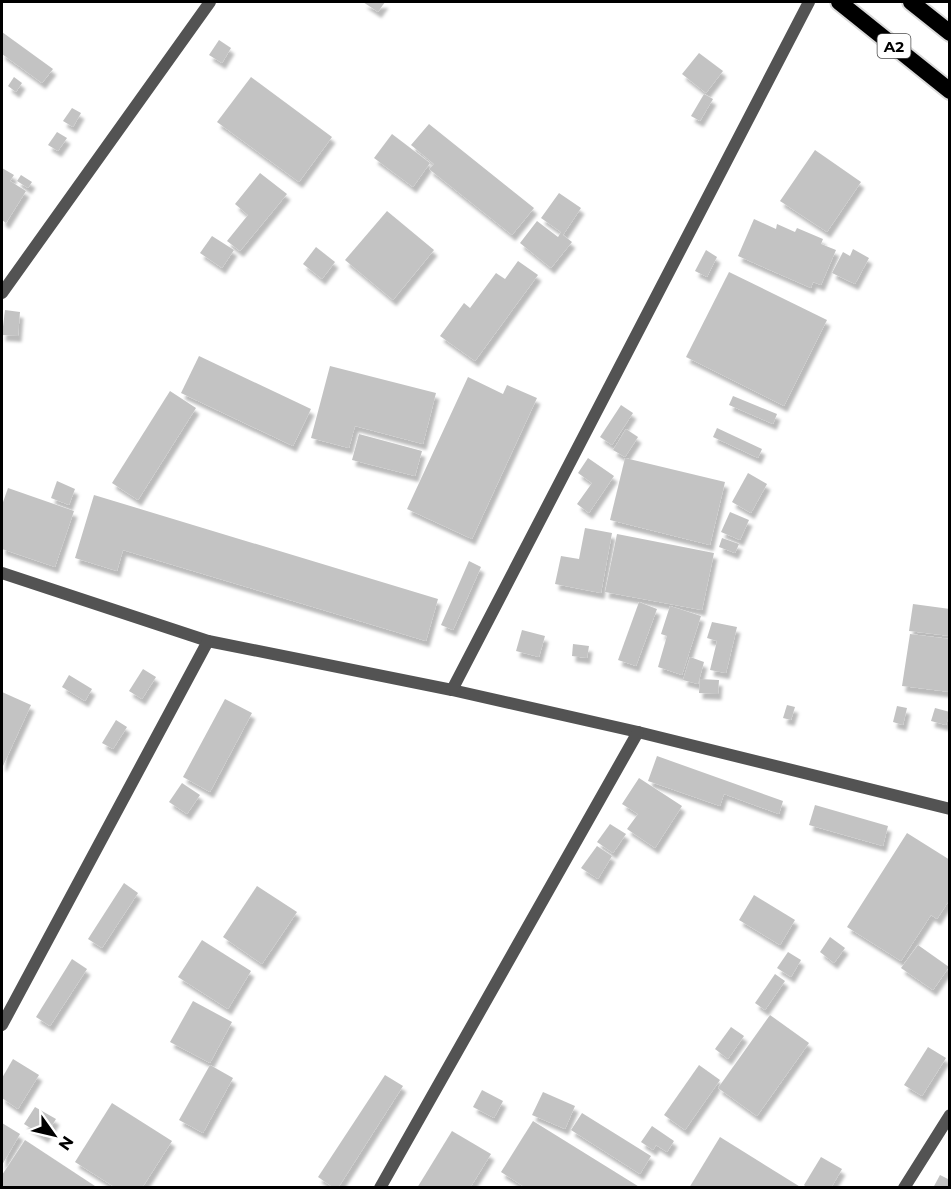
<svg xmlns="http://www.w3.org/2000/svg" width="951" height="1189" font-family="Montserrat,sans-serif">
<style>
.building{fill:#c3c3c3;filter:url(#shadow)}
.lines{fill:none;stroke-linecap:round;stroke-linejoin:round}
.trunk-casing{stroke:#dbdbdb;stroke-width:20}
.minor{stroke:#535353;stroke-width:12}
.trunk{stroke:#000;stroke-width:16}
.labels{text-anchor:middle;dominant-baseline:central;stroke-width:5;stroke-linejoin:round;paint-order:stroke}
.shield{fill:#fff;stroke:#4c4c4c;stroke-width:1.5}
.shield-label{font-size:15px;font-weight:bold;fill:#000}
</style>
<defs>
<filter id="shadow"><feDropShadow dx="3.5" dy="6" stdDeviation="1.5" flood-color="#0004"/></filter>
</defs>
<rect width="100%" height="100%" fill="#fff"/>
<g class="building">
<polygon points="363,2 385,2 378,12"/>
<polygon points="2,32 53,69 42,83 2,54"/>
<polygon points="219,40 231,48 222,63 209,55"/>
<polygon points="699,53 723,71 706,93 682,74"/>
<polygon points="14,77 22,83 16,92 8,86"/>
<polygon points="251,77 332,137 299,182 217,122"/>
<polygon points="704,94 713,99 700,121 691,116"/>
<polygon points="72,108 81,113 73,127 63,121"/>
<polygon points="429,124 534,208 512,235 429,169 434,164 411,145"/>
<polygon points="57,132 67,138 58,151 48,145"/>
<polygon points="392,134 430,163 413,187 374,158"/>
<polygon points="815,150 861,182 827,232 780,201"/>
<polygon points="2,168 14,175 10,181 26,191 6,223 2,220"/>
<polygon points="260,173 287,194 240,251 227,241 248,215 235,204"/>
<polygon points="21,175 32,182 28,188 17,181"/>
<polygon points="559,193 581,208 563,235 572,242 551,268 520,243 537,221 558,237 561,232 541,218"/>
<polygon points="387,211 434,250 393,300 345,260"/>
<polygon points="754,219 776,229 777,224 795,232 797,228 823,239 821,244 836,250 821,285 813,282 811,288 738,256"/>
<polygon points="212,236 234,250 222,268 200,253"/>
<polygon points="316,247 335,262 322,279 303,264"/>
<polygon points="853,249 869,258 855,284 832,273 843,252 850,256"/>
<polygon points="706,250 717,257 707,277 695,271"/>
<polygon points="518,261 538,275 475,361 440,336 464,303 470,308 496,273 505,279"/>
<polygon points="729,272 827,320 784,406 686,357"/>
<polygon points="5,310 20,312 18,336 2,335"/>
<polygon points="199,356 311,409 293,446 181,393"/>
<polygon points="330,366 436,393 423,444 355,426 349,448 311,438"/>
<polygon points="468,377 503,394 507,385 537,398 472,539 407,509"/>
<polygon points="170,391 196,408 138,500 112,483"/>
<polygon points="733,396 777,414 773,424 729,405"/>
<polygon points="621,405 633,413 612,445 600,437"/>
<polygon points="717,428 762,449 758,458 713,437"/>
<polygon points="626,429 638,437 625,457 613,450"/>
<polygon points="359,434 422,451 415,476 352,460"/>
<polygon points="588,458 614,476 589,513 577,504 592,483 578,473"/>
<polygon points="625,458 725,482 710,545 610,520"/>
<polygon points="748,473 767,484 751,513 732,502"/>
<polygon points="57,481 75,489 69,505 51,498"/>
<polygon points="8,488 74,511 55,567 2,549 2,505"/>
<polygon points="94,495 438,599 426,641 123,550 117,571 75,558"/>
<polygon points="730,512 749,520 740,540 721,532"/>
<polygon points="585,528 612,533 601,593 555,584 561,556 579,559"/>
<polygon points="617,534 714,553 702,610 605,592"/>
<polygon points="722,538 739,544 735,553 719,547"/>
<polygon points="469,561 481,567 453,630 441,625"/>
<polygon points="639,602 657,609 636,666 618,660"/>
<polygon points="913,604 950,609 950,636 909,631"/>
<polygon points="670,606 701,616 682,675 658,667 667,636 661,634"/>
<polygon points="712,622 737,627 726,673 710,670 717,641 707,638"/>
<polygon points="522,630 545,636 539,657 516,651"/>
<polygon points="910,634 950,639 950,692 902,686"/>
<polygon points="573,644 589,646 587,658 572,656"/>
<polygon points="690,657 704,662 698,684 683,680"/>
<polygon points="143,669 156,677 142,699 129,691"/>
<polygon points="69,675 92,689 85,701 62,687"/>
<polygon points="700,679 719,680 718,694 699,693"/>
<polygon points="2,692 31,705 3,766 2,765"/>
<polygon points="225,699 252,713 210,792 183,777"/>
<polygon points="787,705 795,707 791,720 783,718"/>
<polygon points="897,706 907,708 903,725 893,722"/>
<polygon points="935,708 950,712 946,725 931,721"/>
<polygon points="116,720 127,727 113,749 102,743"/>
<polygon points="657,756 783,801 779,814 724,794 720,806 648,781"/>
<polygon points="639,778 682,806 655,848 627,829 638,814 622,804"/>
<polygon points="182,783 200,795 187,814 169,802"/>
<polygon points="815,805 888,826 883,846 809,825"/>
<polygon points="610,824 626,834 613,853 597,842"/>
<polygon points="907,833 950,860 950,899 937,919 931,915 901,961 847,927"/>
<polygon points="597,846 612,856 598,879 581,868"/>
<polygon points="124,883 138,893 102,948 88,939"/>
<polygon points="257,886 297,912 262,964 223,937"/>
<polygon points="754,895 795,920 780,945 739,920"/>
<polygon points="830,937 845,948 834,963 820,952"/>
<polygon points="202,940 251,971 228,1009 178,977"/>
<polygon points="918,945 949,967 933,990 901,968"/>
<polygon points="788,952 801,960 791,977 777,968"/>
<polygon points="72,959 87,969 50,1026 36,1017"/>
<polygon points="775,974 785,981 765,1010 755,1003"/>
<polygon points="193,1001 232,1022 210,1063 170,1042"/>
<polygon points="770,1015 809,1043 757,1116 718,1088"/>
<polygon points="731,1027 744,1036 728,1059 715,1049"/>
<polygon points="928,1047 946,1058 922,1096 904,1085"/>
<polygon points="13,1059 39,1075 18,1109 2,1098 2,1078"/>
<polygon points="210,1065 233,1078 203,1133 179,1120"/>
<polygon points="699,1065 720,1080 685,1130 664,1115"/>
<polygon points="385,1075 403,1086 338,1188 334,1188 318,1177"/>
<polygon points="482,1090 503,1101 494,1118 473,1107"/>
<polygon points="543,1092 575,1106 565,1129 532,1115"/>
<polygon points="112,1103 172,1141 142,1188 116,1188 75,1162"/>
<polygon points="35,1107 56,1119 45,1137 24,1124"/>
<polygon points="582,1113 651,1156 640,1174 571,1130"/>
<polygon points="533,1121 641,1188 526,1188 501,1172"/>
<polygon points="2,1123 20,1134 2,1165"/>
<polygon points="652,1126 674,1141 667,1152 656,1145 653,1150 641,1142"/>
<polygon points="452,1131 491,1154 470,1188 417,1188"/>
<polygon points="720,1137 802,1188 689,1188"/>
<polygon points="25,1140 98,1188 2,1187 2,1175"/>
<polygon points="821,1157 842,1169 831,1188 807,1188 804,1185"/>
<polygon points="940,1175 950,1180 950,1188 933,1188"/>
</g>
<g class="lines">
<g class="trunk-casing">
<g id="trunk">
<polyline points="839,2 950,91"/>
<polyline points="911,2 950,33"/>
</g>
</g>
<g class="minor">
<polyline points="2,293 210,2"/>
<polyline points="2,573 208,641 452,690 638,732 950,809"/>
<polyline points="452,690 809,2"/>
<polyline points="2,1025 208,641"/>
<polyline points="380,1188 638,732"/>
<polyline points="904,1188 950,1115"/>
</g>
<use href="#trunk" class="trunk"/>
</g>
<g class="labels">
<rect class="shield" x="877.5" y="34" width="33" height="24" rx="4.5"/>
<g class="shield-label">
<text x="894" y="46">A2</text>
</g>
</g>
<rect width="951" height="1189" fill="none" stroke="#000000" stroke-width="6"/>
<g transform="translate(54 1135) rotate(124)" stroke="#ffffff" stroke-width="4.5" paint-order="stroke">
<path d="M0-4.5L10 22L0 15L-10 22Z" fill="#000000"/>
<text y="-9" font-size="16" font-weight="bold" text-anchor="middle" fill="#000000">N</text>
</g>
</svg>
